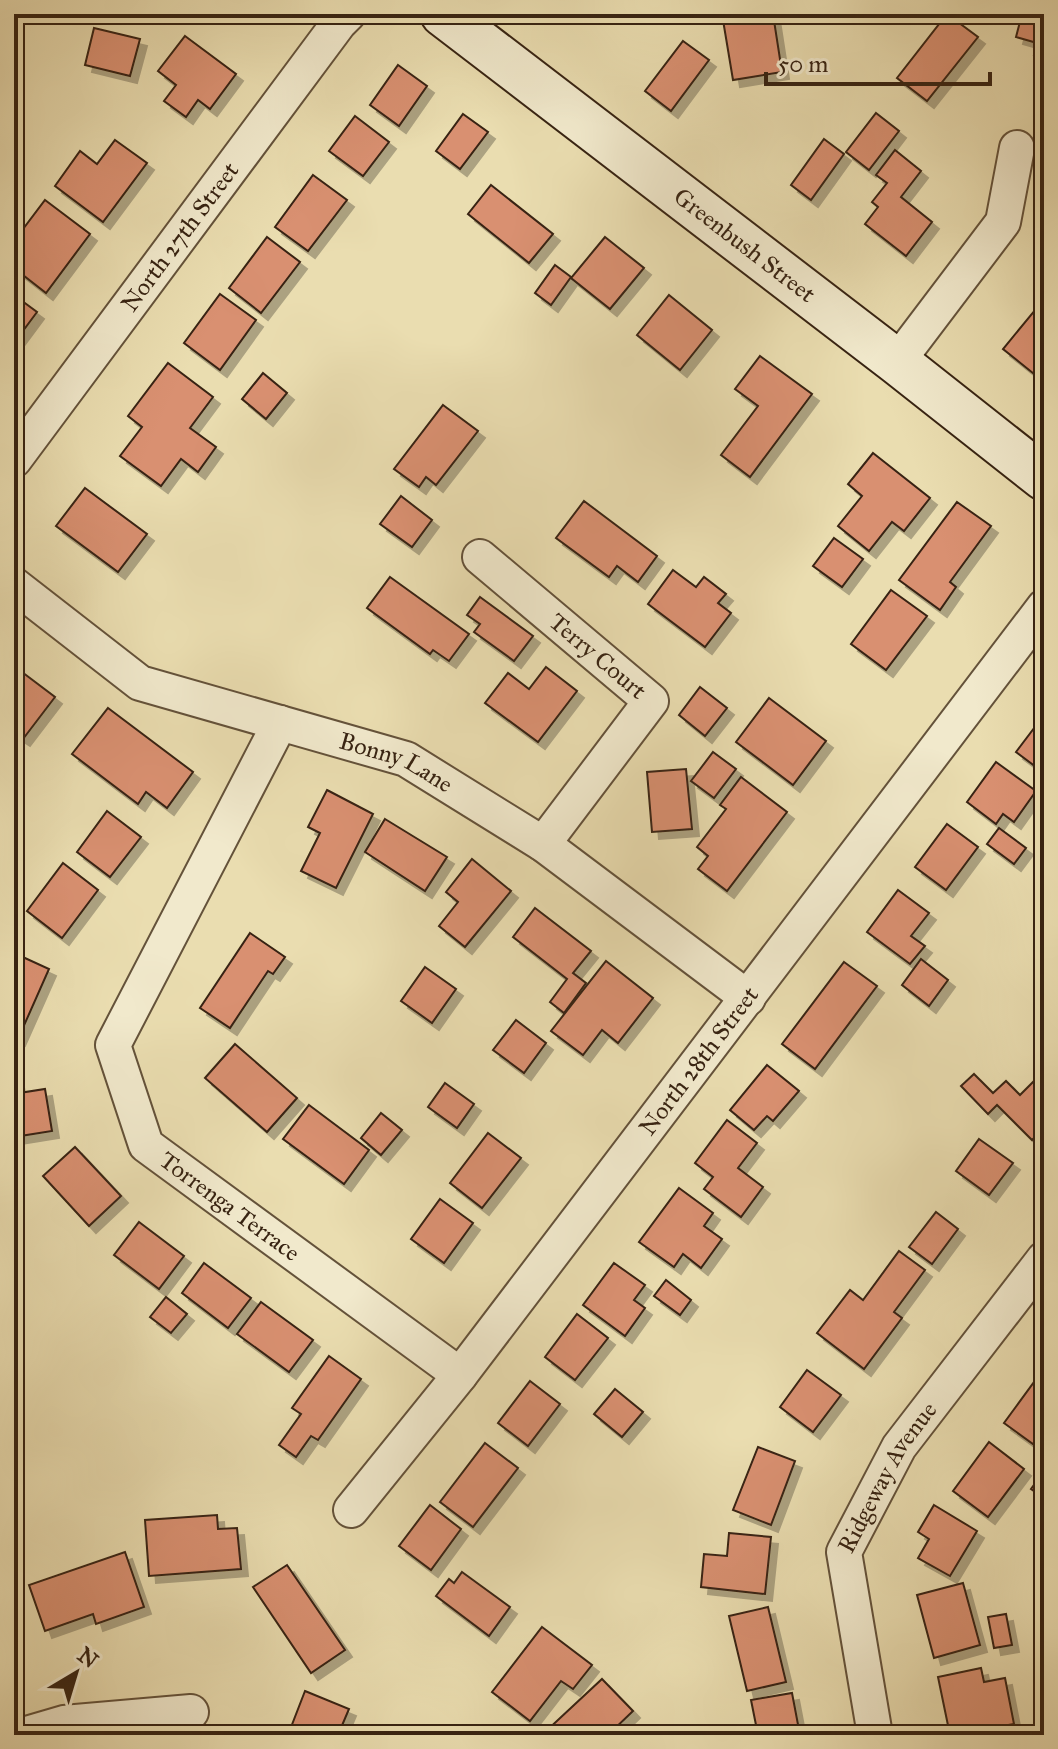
<svg xmlns="http://www.w3.org/2000/svg" width="1058" height="1749" font-family="'IM FELL Great Primer',serif">
<style>
.building{fill:#d99071;stroke:#372312;stroke-width:2;filter:url(#shadow)}
.lines{fill:none;stroke-linecap:round;stroke-linejoin:round}
.street-casing{stroke:#64523a;stroke-width:38}
.secondary-casing{stroke:#372312;stroke-width:48}
.street{stroke:#f1e9cc;stroke-width:34}
.secondary{stroke:#f1e9cc;stroke-width:44}
.labels{text-anchor:middle;dominant-baseline:central;stroke-width:8;stroke-linejoin:round;paint-order:stroke}
.street-label{font-size:24px;fill:#372312;stroke:#f1e9cc}
</style>
<defs>
<filter id="shadow"><feDropShadow dx="7" dy="7" stdDeviation="0" flood-color="#0004"/></filter>
</defs>
<rect width="100%" height="100%" fill="#eaddb0"/>
<filter id="stains"><feTurbulence type="fractalNoise" baseFrequency=".0025" numOctaves="4"/><feColorMatrix values="0 0 0 0 .2 0 0 0 0 .09 0 0 0 0 .02 0 0 0 .5 -.17"/></filter>
<radialGradient id="worn" r=".72"><stop offset=".6" stop-color="#630" stop-opacity="0"/><stop offset="1" stop-color="#630" stop-opacity=".3"/></radialGradient>
<g class="building">
<polygon points="722,14 773,14 782,72 733,80"/>
<polygon points="947,14 978,37 927,101 897,78"/>
<polygon points="1022,14 1044,14 1044,58 1034,55 1037,43 1016,37"/>
<polygon points="94,28 140,39 130,76 85,65"/>
<polygon points="185,36 236,74 210,109 198,100 186,117 164,101 176,85 158,71"/>
<polygon points="683,41 709,60 671,111 645,91"/>
<polygon points="398,65 427,86 399,126 370,105"/>
<polygon points="876,113 899,131 869,170 846,152"/>
<polygon points="463,114 488,132 460,169 436,151"/>
<polygon points="355,116 389,142 363,176 329,151"/>
<polygon points="824,139 844,154 811,200 791,185"/>
<polygon points="115,140 147,163 103,222 55,186 80,151 97,164"/>
<polygon points="895,150 921,171 901,197 932,222 906,256 865,224 878,207 872,202 887,183 876,175"/>
<polygon points="313,175 347,200 308,251 275,227"/>
<polygon points="491,185 553,234 529,263 468,214"/>
<polygon points="45,200 90,234 46,293 14,268 14,241"/>
<polygon points="267,237 300,262 261,313 229,288"/>
<polygon points="605,237 644,268 610,309 571,278"/>
<polygon points="555,265 571,277 551,305 535,293"/>
<polygon points="220,294 256,320 220,370 184,343"/>
<polygon points="14,295 37,312 14,343"/>
<polygon points="669,295 712,330 680,370 637,335"/>
<polygon points="1040,304 1044,307 1044,382 1003,349"/>
<polygon points="760,356 812,394 750,477 721,455 758,406 735,389"/>
<polygon points="168,363 213,397 190,428 216,447 198,472 181,459 161,486 120,456 142,427 128,416"/>
<polygon points="263,373 287,393 266,419 242,399"/>
<polygon points="443,405 478,431 436,485 426,477 419,487 394,469"/>
<polygon points="873,453 930,498 904,531 892,522 869,551 838,526 862,496 848,484"/>
<polygon points="85,488 147,534 118,572 56,526"/>
<polygon points="401,496 432,520 412,547 380,524"/>
<polygon points="584,501 657,556 638,582 617,566 609,577 556,538"/>
<polygon points="957,502 991,526 950,582 956,587 940,610 899,580"/>
<polygon points="834,538 863,559 842,587 813,566"/>
<polygon points="673,570 696,587 704,577 726,594 718,603 731,613 705,647 648,604"/>
<polygon points="390,577 469,634 449,661 433,650 430,654 367,608"/>
<polygon points="891,590 927,616 886,670 851,644"/>
<polygon points="480,597 533,636 514,661 474,632 480,624 467,615"/>
<polygon points="14,666 55,697 23,739 14,733"/>
<polygon points="546,667 577,691 538,742 485,703 508,673 529,689"/>
<polygon points="700,687 727,708 705,736 679,715"/>
<polygon points="769,698 826,741 793,785 736,742"/>
<polygon points="108,708 193,772 167,808 146,792 138,804 72,754"/>
<polygon points="1044,715 1044,773 1016,752"/>
<polygon points="713,752 736,769 714,798 691,781"/>
<polygon points="996,762 1036,791 1014,822 1003,814 996,824 967,802"/>
<polygon points="686,769 692,829 652,832 647,772"/>
<polygon points="741,777 787,812 727,891 698,869 708,856 697,847 726,809 720,805"/>
<polygon points="327,790 373,814 336,888 301,871 320,833 308,827"/>
<polygon points="107,811 141,837 110,877 77,852"/>
<polygon points="385,819 447,857 425,891 365,852"/>
<polygon points="947,824 978,847 946,890 915,867"/>
<polygon points="999,828 1026,848 1014,864 987,844"/>
<polygon points="472,859 511,891 465,947 439,926 458,902 446,892"/>
<polygon points="63,863 98,890 62,938 27,911"/>
<polygon points="898,890 929,913 911,936 925,946 910,964 867,932"/>
<polygon points="535,908 591,951 573,973 586,983 564,1013 550,1002 567,979 513,937"/>
<polygon points="250,933 285,957 273,974 268,971 230,1028 200,1008"/>
<polygon points="14,953 49,969 18,1039 14,1037"/>
<polygon points="921,959 948,980 929,1006 902,985"/>
<polygon points="606,961 653,998 618,1043 602,1030 583,1055 551,1031"/>
<polygon points="844,962 877,986 815,1069 782,1044"/>
<polygon points="425,967 456,989 432,1023 401,1001"/>
<polygon points="516,1020 546,1043 524,1073 493,1050"/>
<polygon points="235,1044 297,1098 267,1132 205,1078"/>
<polygon points="14,1062 19,1093 45,1089 52,1131 14,1137"/>
<polygon points="767,1065 799,1091 773,1121 767,1116 754,1130 730,1110"/>
<polygon points="974,1074 993,1093 1006,1081 1020,1095 1041,1074 1044,1077 1044,1128 1032,1140 997,1105 988,1114 961,1086"/>
<polygon points="445,1083 474,1104 457,1128 428,1107"/>
<polygon points="309,1105 369,1150 344,1184 283,1139"/>
<polygon points="381,1113 402,1130 381,1155 361,1138"/>
<polygon points="727,1120 757,1143 738,1168 763,1187 741,1217 704,1189 713,1177 695,1163"/>
<polygon points="488,1133 521,1158 482,1208 450,1183"/>
<polygon points="979,1139 1013,1163 989,1195 956,1171"/>
<polygon points="75,1147 121,1196 89,1226 43,1176"/>
<polygon points="679,1188 713,1213 704,1226 722,1239 701,1268 683,1254 674,1267 639,1242"/>
<polygon points="440,1199 473,1223 444,1263 411,1239"/>
<polygon points="936,1212 958,1229 932,1264 909,1247"/>
<polygon points="139,1222 184,1256 159,1289 114,1255"/>
<polygon points="899,1251 925,1270 894,1312 902,1318 864,1369 817,1333 850,1290 863,1300"/>
<polygon points="204,1263 251,1298 228,1328 182,1293"/>
<polygon points="614,1263 645,1285 634,1300 645,1308 625,1336 583,1305"/>
<polygon points="666,1280 691,1300 680,1315 654,1296"/>
<polygon points="166,1297 187,1314 171,1333 150,1317"/>
<polygon points="261,1302 313,1340 289,1372 237,1334"/>
<polygon points="577,1314 608,1338 575,1380 545,1357"/>
<polygon points="329,1356 361,1379 318,1440 311,1436 296,1457 279,1445 301,1414 292,1408"/>
<polygon points="807,1370 841,1395 813,1432 780,1407"/>
<polygon points="1037,1378 1044,1383 1044,1437 1040,1434 1033,1444 1004,1423"/>
<polygon points="530,1381 560,1404 528,1446 498,1423"/>
<polygon points="615,1389 643,1412 622,1437 594,1414"/>
<polygon points="989,1442 1024,1469 988,1517 953,1491"/>
<polygon points="485,1443 518,1468 473,1527 440,1502"/>
<polygon points="758,1447 795,1461 771,1525 733,1510"/>
<polygon points="1044,1471 1044,1498 1031,1489"/>
<polygon points="430,1505 461,1529 431,1570 399,1546"/>
<polygon points="934,1505 977,1531 950,1576 918,1558 929,1539 918,1532"/>
<polygon points="217,1515 218,1529 237,1528 241,1569 149,1576 145,1520"/>
<polygon points="729,1533 771,1537 765,1594 701,1587 704,1554 727,1556"/>
<polygon points="125,1552 144,1607 96,1624 93,1614 45,1631 29,1585"/>
<polygon points="287,1565 345,1650 311,1673 253,1587"/>
<polygon points="462,1572 510,1607 489,1636 436,1596 449,1579 454,1583"/>
<polygon points="963,1583 980,1645 934,1658 917,1595"/>
<polygon points="768,1607 786,1682 747,1691 729,1616"/>
<polygon points="1006,1614 1012,1645 994,1648 988,1617"/>
<polygon points="542,1627 592,1665 573,1689 561,1681 530,1721 492,1692"/>
<polygon points="981,1668 984,1682 1005,1678 1014,1724 950,1735 938,1677"/>
<polygon points="602,1679 633,1711 608,1735 546,1735 544,1733"/>
<polygon points="305,1691 349,1709 338,1735 288,1735"/>
<polygon points="792,1693 800,1735 758,1735 751,1700"/>
</g>
<g class="lines">
<g class="street-casing">
<g id="street">
<polyline points="897,362 1003,222 1017,148"/>
<path id="s1" d="M 14,460 L 339,23 L 348,14"/>
<path id="s2" d="M 480,557 L 651,701 L 543,844"/>
<path id="s3" d="M 14,585 L 140,683 L 406,759 L 543,844 L 748,998"/>
<path id="s4" d="M 280,723 L 113,1045 L 146,1145 L 460,1375"/>
<path id="s5" d="M 351,1510 L 460,1375 L 1044,607"/>
<polyline points="23,1735 64,1723 191,1712"/>
<path id="s6" d="M 875,1735 L 844,1552 L 899,1447 L 1044,1259"/>
</g>
</g>
<g class="secondary-casing">
<g id="secondary">
<path id="s7" d="M 443,14 L 897,362 L 1044,478"/>
</g>
</g>
<use href="#street" class="street"/>
<use href="#secondary" class="secondary"/>
</g>
<g class="labels">
<g class="street-label">
<text stroke="none"><textPath href="#s1" startOffset="278">North 27th Street</textPath></text>
<text stroke="none"><textPath href="#s7" startOffset="380">Greenbush Street</textPath></text>
<text stroke="none"><textPath href="#s2" startOffset="154">Terry Court</textPath></text>
<text stroke="none"><textPath href="#s3" startOffset="428">Bonny Lane</textPath></text>
<text stroke="none"><textPath href="#s5" startOffset="568">North 28th Street</textPath></text>
<text stroke="none"><textPath href="#s4" startOffset="572">Torrenga Terrace</textPath></text>
<text stroke="none"><textPath href="#s6" startOffset="272">Ridgeway Avenue</textPath></text>
</g>
</g>
<rect width="1058" height="1749" fill="none" stroke="#eaddb0" stroke-width="48"/>
<rect x="16" y="16" width="1026" height="1717" fill="none" stroke="#372312" stroke-width="4"/>
<rect x="24" y="24" width="1010" height="1701" fill="none" stroke="#372312" stroke-width="2"/>
<g transform="translate(76 1673) rotate(38)" stroke="#f1e9cc" stroke-width="6" paint-order="stroke">
<path d="M0-6L14 30L0 20L-14 30Z" fill="#372312"/>
<text y="-12" font-size="22" font-weight="bold" text-anchor="middle" fill="#372312">N</text>
</g>
<path d="M766 72v12h224v-12" fill="none" stroke="#372312" stroke-width="4"/>
<text x="778" y="72" font-size="24" fill="#372312" stroke="#f1e9cc" stroke-width="6" paint-order="stroke">50 m</text>
<rect width="100%" height="100%" filter="url(#stains)"/>
<rect width="100%" height="100%" fill="url(#worn)"/>
</svg>
